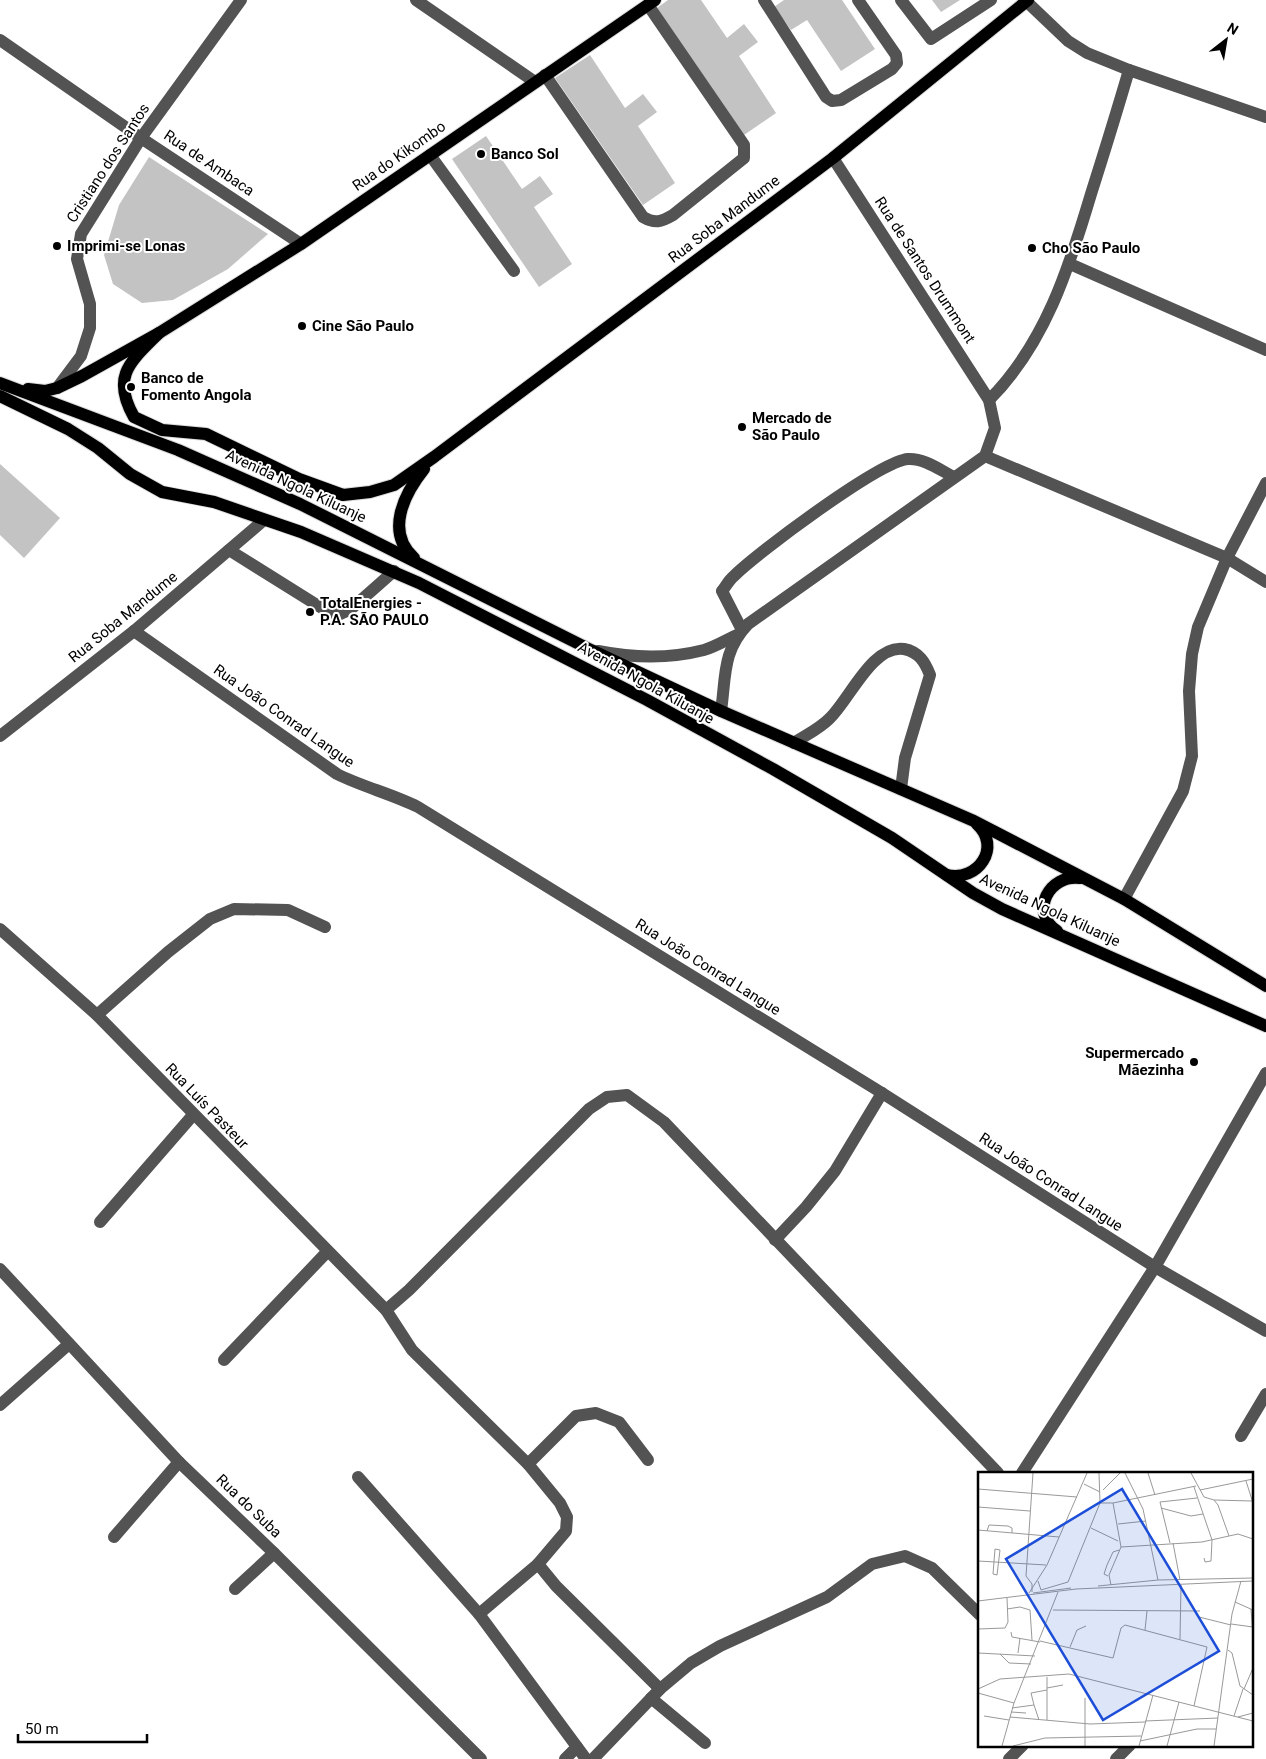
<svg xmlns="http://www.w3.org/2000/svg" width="1266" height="1759" font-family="Roboto,sans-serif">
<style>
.building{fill:#c3c3c3}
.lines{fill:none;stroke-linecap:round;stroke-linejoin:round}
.major-casing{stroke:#dbdbdb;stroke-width:14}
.minor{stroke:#535353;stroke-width:12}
.major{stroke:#000;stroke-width:12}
.poi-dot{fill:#000;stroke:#fff;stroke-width:2}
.labels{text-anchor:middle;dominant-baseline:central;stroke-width:4;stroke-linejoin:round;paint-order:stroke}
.poi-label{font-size:15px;font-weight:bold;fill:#000;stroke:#fff;text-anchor:start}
.street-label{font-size:15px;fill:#000;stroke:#fff}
.inset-road{fill:none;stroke:#999;stroke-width:1}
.view{fill:#1d4ed8;fill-opacity:0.15;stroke:#1d4ed8;stroke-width:2.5}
.inset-edge{fill:none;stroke:#000;stroke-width:2.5}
</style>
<rect width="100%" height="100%" fill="#fff"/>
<g class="building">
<polygon points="668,0 701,0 727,38 744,24 758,42 739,56 776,113 744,135 657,8"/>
<polygon points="784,0 842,0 875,49 841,71 807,20 791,30 774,7"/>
<polygon points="932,0 960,0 941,12"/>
<polygon points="590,55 625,108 643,94 657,112 638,126 675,183 643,205 555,78"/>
<polygon points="486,136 522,189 540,176 553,194 534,207 572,264 539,287 452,159"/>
<polygon points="149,157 268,234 228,269 173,300 142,303 113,284 104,255 119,205"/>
<polygon points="0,464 60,518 24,558 0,535"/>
</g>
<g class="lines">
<g class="major-casing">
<g id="major">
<path d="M 159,333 C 130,362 111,376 134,417 L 162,430 L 206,434 L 299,479 L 343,495 L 370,492 L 394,485 L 434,457 L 833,158 L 1028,0"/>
<polyline points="0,383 178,450 300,504 591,650 721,711 974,821 1124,899 1266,986"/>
<polyline points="28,389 45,391 57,388 82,376 159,333 301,244 655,0"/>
<polyline points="0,396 68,429 98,448 130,474 162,492 214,502 301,532 419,583 647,700 773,769 892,838 973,893 1002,909 1266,1026"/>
<path d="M 414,558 C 385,532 404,494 424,469"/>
<path d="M 947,875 C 978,882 1002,847 977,824"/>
<path d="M 1057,931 C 1029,912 1049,874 1080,878"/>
</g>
</g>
<g class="minor">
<polyline points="416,0 535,82"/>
<polyline points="764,0 826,97 832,101 841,100 892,69 897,63 896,55 858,0"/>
<polyline points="901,0 931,39 991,0"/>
<polyline points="1027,2 1068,41 1087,53 1129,70 1266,117"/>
<polyline points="0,40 141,138 301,244"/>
<path d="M 545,75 L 643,217 C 655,224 661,222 673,215 L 744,158 L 744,145 L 648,5"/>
<polyline points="430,155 514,271"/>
<polyline points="1070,264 1266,350"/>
<polyline points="57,388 81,356 90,328 90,304 77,259 81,234 141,138 241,0"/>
<path d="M 989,400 C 1045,344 1069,268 1091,194 C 1104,153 1117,111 1129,70"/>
<polyline points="985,456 1227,558 1266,582"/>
<polyline points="229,550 325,610 338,615 351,609 394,571"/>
<path d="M 742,630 L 722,591 C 726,586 729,580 734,576 C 757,553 880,461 908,459 C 924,458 940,470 954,477"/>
<path d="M 134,631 L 337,774 C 363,787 392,794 418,807 L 882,1093 L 1155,1267 L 1266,1331"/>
<path d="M 598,651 C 633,658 669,659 704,650 C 715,647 726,640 737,635"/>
<path d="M 721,711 C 726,677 722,651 748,624 L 985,456 L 995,428 L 989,400 L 833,158"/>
<polyline points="0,736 134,631 264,520"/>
<path d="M 794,743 C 806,735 819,729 829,719 C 849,701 872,644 904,649 C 919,652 925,662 930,675 L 905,758 L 901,789"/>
<polyline points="1124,899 1183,791 1192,756 1189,691 1192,654 1198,627 1227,558 1266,483"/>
<polyline points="0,929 97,1015 386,1310 412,1350 528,1464 560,1503 567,1517 566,1531 538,1564 479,1614"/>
<polyline points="97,1015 168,952 210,919 234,909 288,910 325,927"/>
<polyline points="100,1222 193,1115"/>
<polyline points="775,1240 806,1207 835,1171 882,1093"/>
<polyline points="0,1269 179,1462 274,1553 481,1759"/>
<polyline points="386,1310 409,1290 589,1109 607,1097 627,1095 664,1122 998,1473"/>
<polyline points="224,1360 327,1252"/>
<polyline points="0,1405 69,1344"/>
<polyline points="1241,1436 1266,1394"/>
<polyline points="528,1464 576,1416 596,1413 619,1422 648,1460"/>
<polyline points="1022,1473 1155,1267 1266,1073"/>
<polyline points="358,1477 479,1614 586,1759"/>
<polyline points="114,1537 179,1462"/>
<polyline points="538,1564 556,1586 660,1689"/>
<polyline points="235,1589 274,1553"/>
<polyline points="651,1698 705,1743"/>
<polyline points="565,1759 577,1747"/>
<polyline points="593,1759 660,1689 691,1663 720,1646 827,1597 872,1564 905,1556 932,1568 980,1615"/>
<polyline points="1009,1759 1023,1745"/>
<polyline points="1116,1759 1130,1745"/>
</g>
<use href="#major" class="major"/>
</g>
<g class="poi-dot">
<circle cx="481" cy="154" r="5"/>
<circle cx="57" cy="246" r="5"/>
<circle cx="1032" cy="248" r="5"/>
<circle cx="302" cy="326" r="5"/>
<circle cx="131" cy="387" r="5"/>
<circle cx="742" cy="427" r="5"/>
<circle cx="310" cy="612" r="5"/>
<circle cx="1194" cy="1062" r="5"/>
</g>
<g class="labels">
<g class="poi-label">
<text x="491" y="154">Banco Sol</text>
<text x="67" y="246">Imprimi-se Lonas</text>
<text x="1042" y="248">Cho São Paulo</text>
<text x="312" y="326">Cine São Paulo</text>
<text x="141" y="378">Banco de<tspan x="141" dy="17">Fomento Angola</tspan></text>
<text x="752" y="418">Mercado de<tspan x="752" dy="17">São Paulo</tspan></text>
<text x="320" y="603">TotalEnergies -<tspan x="320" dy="17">P.A. SÃO PAULO</tspan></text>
<text x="1184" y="1053" text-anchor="end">Supermercado<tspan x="1184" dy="17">Mãezinha</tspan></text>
</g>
<g class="street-label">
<text transform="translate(399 156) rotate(-35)">Rua do Kikombo</text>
<text transform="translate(108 163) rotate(-57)">Cristiano dos Santos</text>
<text transform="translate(209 163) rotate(34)">Rua de Ambaca</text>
<text transform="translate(724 219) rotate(-37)">Rua Soba Mandume</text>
<text transform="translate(925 270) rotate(57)">Rua de Santos Drummont</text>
<text transform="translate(296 486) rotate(25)">Avenida Ngola Kiluanje</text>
<text transform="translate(123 617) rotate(-39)">Rua Soba Mandume</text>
<text transform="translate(646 683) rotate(29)">Avenida Ngola Kiluanje</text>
<text transform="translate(284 716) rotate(35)">Rua João Conrad Langue</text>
<text transform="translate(1050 910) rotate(25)">Avenida Ngola Kiluanje</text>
<text transform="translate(708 967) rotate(32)">Rua João Conrad Langue</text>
<text transform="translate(207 1106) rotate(46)">Rua Luís Pasteur</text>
<text transform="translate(1051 1182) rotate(33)">Rua João Conrad Langue</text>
<text transform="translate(249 1506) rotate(44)">Rua do Suba</text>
</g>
</g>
<g transform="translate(978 1472)">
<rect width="275" height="275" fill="#fff"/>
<path class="inset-road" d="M 147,1 L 165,37 L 180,108M 170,1 L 177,23M 213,1 L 226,25 L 236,28 L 240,33 L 251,64M 268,9 L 275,31M 106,12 L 122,20M 216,15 L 234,68 L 233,89 L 227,90 L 226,86M 0,17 L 99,25M 125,18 L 142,1M 222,18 L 275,7M 236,28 L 274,29M 122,31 L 135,31 L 218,14M 135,31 L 143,75M 0,35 L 52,39M 183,36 L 213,44 L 225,42M 140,52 L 168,49M 113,56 L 140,69M 0,58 L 81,65M 9,59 L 11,53 L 30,54 L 34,56 L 34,61M 192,71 L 182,30 L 219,26M 195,71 L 202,108M 143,75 L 224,70 L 260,62 L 275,67M 17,77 L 22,78 L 19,103 L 15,102 ZM 0,89 L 68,93M 130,104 L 126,102 L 129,93 L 135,80 L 141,78M 60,109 L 63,118 L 90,110 L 122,31 L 121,1M 133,113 L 131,103 L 143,75M 120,114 L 180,108 L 275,106M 54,120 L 54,112 L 48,104 L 55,1M 51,121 L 69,93 L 109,1M 55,121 L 93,116M 0,129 L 98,117 L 275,109M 257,130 L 275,138M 29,137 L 42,135 L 52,138 L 54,168M 273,137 L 275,163M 75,138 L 222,139M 221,145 L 253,153M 253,152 L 275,155M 0,157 L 27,156 L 30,150 L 29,126M 167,158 L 169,139M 33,160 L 34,165 L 62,170M 202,167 L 203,113M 62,169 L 135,186 L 143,156 L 147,153 L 229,175 L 216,234M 92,175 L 99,158 L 108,154M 250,178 L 254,181 L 262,214 L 275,223M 0,181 L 57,184M 40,181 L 42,166M 22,182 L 31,191 L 53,192M 69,205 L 69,248M 69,216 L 85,213M 0,217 L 22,207 L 91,202 L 275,249M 266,217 L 275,196M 0,221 L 36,231M 107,226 L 107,274M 56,233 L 53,221 L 69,218M 34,236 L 56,233 L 61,248M 33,240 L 48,241M 6,244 L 31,248M 256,244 L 265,217M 32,245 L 112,252 L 167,250M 260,245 L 275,241M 167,249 L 240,246M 162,269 L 219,257 L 238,257M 24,274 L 36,231 L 80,120M 35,274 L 67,266 L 163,264M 161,274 L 175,223M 189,274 L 201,230M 236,274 L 254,142 L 263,109"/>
<path class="view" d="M 144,17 L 241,179 L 125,248 L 28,87 Z"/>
<rect width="275" height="275" class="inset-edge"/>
</g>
<g transform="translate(1226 40) rotate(31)" stroke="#ffffff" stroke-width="4" paint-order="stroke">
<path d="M0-4L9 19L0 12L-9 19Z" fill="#000000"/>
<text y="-8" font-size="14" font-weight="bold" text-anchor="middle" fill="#000000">N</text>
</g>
<path d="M18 1734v8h129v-8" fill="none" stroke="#000000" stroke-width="2.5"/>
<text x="25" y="1734" font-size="15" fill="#000000" stroke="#ffffff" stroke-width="4" paint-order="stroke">50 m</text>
</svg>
